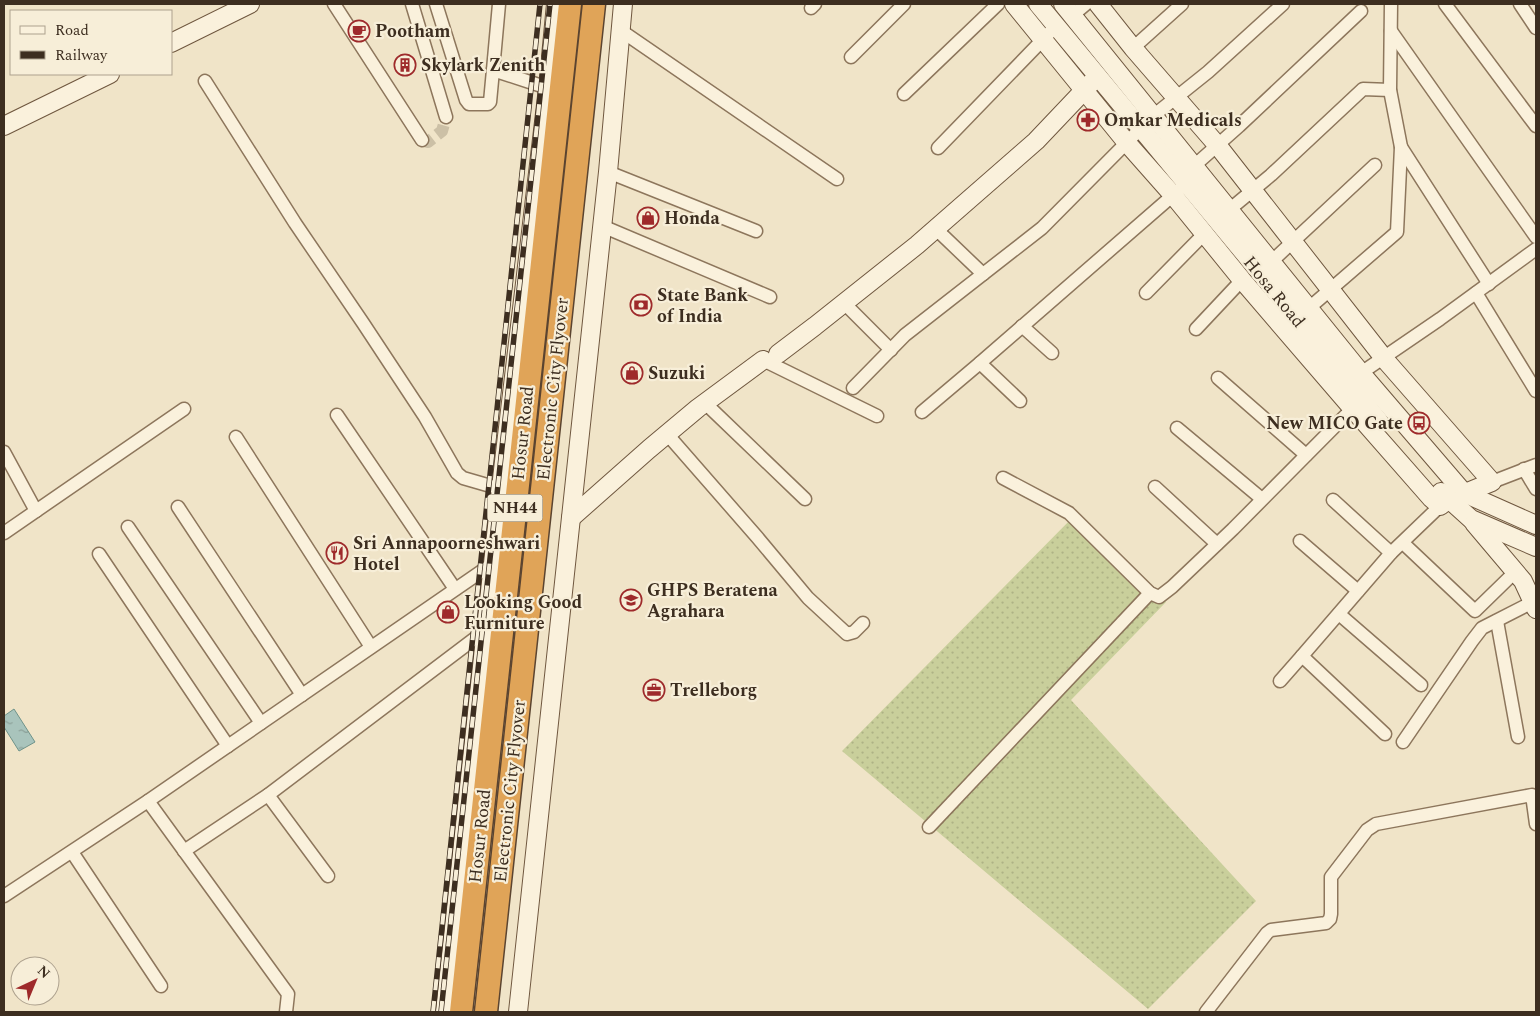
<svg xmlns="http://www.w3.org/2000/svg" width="1540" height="1016" font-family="Spectral,serif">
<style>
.grass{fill:url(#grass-dots)}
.water{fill:url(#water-ripples);stroke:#6f938a}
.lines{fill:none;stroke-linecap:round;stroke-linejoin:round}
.street-tunnel{stroke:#ccc0a6;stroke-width:12;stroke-dasharray:12 6;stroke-linecap:butt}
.street-casing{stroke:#8d765c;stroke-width:15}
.secondary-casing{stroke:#6f573f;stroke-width:20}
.highway-casing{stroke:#5b4430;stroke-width:25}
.street{stroke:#faf1dc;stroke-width:12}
.secondary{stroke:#faf1dc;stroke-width:18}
.highway{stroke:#e0a458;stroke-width:22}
.rail-casing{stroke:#3d2e20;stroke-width:5.5}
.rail{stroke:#f7eed8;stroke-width:4;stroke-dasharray:11;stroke-linecap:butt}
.labels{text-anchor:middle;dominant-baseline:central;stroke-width:4.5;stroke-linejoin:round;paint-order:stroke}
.shield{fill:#f7eed8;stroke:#756857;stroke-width:1}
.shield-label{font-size:16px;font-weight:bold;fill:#3d2e20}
.poi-label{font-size:18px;font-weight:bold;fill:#3d2e20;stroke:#f7eed8;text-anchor:start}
.street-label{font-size:18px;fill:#3d2e20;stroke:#f7eed8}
</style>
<defs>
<pattern id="grass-dots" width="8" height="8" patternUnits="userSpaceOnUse" patternTransform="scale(1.25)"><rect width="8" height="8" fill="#c9cf9b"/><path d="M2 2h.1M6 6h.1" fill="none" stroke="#aeb285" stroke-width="1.8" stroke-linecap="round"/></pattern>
<pattern id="water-ripples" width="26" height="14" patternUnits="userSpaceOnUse" patternTransform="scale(1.25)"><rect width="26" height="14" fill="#a9c4bc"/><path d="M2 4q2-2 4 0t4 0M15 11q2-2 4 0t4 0" fill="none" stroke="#8ba098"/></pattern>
</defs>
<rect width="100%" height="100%" fill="#f0e4c8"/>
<polygon class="grass" points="1077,513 1166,602 1071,700 1256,901 1148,1009 842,751"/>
<polygon class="water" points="14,709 35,742 19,751 4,727 4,716"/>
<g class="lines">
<polyline class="street-tunnel" points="422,140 428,142 442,131 446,117"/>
<g class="street-casing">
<g id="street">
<polyline points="334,4 422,140"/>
<polyline points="412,4 446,117"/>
<polyline points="436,4 466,100 469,104 488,104 490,102 493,70 548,88"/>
<polyline points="1445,4 1536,126"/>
<polyline points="1520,4 1536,28"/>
<polyline points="811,8 815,4"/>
<polyline points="1073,15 1086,4"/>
<polyline points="620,30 837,179"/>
<polyline points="1391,31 1536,237"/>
<polyline points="1133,48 1182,4"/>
<polyline points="851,57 904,4"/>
<polyline points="493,70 499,4"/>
<polyline points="205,81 295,223 363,323 425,417 457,473 463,478 501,489"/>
<polyline points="904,94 998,4"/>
<polyline points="1401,147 1489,284"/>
<polyline points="938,148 1056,26"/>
<polyline points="1194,166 1239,126 1361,11"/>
<polyline points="608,172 756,231"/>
<polyline points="1229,210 1271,175 1363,89 1390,90"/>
<polyline points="602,226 770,297"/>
<polyline points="936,229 983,274"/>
<polyline points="1271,262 1375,165"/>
<polyline points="1146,293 1205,233"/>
<polyline points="1476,293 1536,391"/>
<polyline points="844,303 891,350"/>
<polyline points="1309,308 1397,232 1401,147 1390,90 1391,4"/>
<polyline points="1022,326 1052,353"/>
<polyline points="1196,329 1242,280"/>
<polyline points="763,360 877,416"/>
<polyline points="980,363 1179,190"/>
<polyline points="1361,373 1440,319 1536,249"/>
<polyline points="1218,378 1306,455"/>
<polyline points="853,388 905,335 1042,228 1153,116 1208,72 1283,4"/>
<polyline points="705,403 805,499"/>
<polyline points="922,412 980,363 1020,401"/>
<polyline points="337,415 455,589"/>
<polyline points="1177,428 1262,499"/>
<polyline points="667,434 757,537 808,598 847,634 854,632 863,623"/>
<polyline points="236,437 371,647"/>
<polyline points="4,452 36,511"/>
<polyline points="1524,469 1536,489"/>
<polyline points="1003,478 1069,513 1150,593 1159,597 1172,587 1233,529 1358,403"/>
<polyline points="1492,482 1536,465"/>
<polyline points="1155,487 1217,544"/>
<polyline points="1333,500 1391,553"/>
<polyline points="178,507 302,695"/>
<polyline points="128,527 261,723"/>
<polyline points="4,533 184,409"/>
<polyline points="1300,541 1358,591"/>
<polyline points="1403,543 1475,611 1515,572"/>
<polyline points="99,554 228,746"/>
<polyline points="1339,614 1421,685"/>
<polyline points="1497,621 1518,737"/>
<polyline points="1302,656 1391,553 1440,506"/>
<polyline points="1280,681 1302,656 1385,734"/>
<polyline points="1403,742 1472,641 1482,628 1533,602"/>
<polyline points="268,795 328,876"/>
<polyline points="148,801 288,994 286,1012"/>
<polyline points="929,827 1150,593"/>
<polyline points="184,851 268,795 486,630"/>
<polyline points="72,852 161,986"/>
<polyline points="4,896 148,801 498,560"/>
<polyline points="1206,1012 1267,933 1271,930 1326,923 1330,919 1331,914 1331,877 1367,830 1376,824 1532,795 1536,824"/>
</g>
</g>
<g class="secondary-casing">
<g id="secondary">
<polyline points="1014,4 1127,143 1173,195 1242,280 1352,408 1431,498 1440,506 1448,500 1492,482 1387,362 1218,146 1133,48 1098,4"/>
<polyline points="1038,4 1259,271 1379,421"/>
<polyline points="1063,4 1361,373 1464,493 1536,525"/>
<polyline points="171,43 250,4"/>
<polyline points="4,126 110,74"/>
<polyline points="778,354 815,326 917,245 1036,141 1092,82"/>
<polyline points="1441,492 1471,519 1536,547"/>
<polyline points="571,518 649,449 698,408 763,360"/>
<polyline points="1474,523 1523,581 1536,609"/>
<polyline points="445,1012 503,470 548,88 556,4"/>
<polyline points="518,1012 608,172 623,4"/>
</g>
</g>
<g class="highway-casing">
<g id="highway">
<polyline points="461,1012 570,4"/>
<polyline points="486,1012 594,4"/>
</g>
</g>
<use href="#street" class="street"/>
<use href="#secondary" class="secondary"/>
<use href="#highway" class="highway"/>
<g class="rail-casing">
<g id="rail">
<polyline points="433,1012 540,4"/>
<polyline points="441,1012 550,4"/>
</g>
</g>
<use href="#rail" class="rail"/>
</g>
<defs>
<g id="cafe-ring" transform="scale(1.125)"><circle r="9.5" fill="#f7eed8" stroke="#9e2a2b" stroke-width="1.5"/><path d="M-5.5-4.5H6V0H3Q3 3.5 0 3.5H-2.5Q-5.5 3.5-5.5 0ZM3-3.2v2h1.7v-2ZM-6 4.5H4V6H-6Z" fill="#9e2a2b"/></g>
<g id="building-ring" transform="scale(1.125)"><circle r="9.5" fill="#f7eed8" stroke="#9e2a2b" stroke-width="1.5"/><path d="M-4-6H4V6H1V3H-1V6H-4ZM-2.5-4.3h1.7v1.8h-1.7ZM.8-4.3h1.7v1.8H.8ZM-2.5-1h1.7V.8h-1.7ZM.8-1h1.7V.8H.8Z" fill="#9e2a2b"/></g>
<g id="pharmacy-ring" transform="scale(1.125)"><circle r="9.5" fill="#f7eed8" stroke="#9e2a2b" stroke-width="1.5"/><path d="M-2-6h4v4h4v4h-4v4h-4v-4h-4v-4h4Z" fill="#9e2a2b"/></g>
<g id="shop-ring" transform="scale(1.125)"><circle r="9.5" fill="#f7eed8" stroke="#9e2a2b" stroke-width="1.5"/><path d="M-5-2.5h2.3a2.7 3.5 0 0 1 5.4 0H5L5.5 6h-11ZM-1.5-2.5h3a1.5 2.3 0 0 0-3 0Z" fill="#9e2a2b"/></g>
<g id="bank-ring" transform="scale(1.125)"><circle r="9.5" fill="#f7eed8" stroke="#9e2a2b" stroke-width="1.5"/><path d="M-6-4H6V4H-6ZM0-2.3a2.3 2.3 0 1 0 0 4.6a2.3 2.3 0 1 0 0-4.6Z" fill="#9e2a2b"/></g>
<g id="bus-ring" transform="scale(1.125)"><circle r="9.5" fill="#f7eed8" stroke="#9e2a2b" stroke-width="1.5"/><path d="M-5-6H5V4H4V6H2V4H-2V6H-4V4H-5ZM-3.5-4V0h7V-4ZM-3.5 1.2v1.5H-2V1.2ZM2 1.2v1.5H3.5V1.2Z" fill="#9e2a2b"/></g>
<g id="restaurant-ring" transform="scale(1.125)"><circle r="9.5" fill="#f7eed8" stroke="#9e2a2b" stroke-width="1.5"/><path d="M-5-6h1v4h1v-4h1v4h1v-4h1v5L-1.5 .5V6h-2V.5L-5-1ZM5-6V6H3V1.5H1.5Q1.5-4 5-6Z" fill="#9e2a2b"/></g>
<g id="school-ring" transform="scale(1.125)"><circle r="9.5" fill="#f7eed8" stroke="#9e2a2b" stroke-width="1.5"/><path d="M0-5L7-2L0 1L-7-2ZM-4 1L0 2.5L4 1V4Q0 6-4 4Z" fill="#9e2a2b"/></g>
<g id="office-ring" transform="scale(1.125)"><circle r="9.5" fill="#f7eed8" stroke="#9e2a2b" stroke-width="1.5"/><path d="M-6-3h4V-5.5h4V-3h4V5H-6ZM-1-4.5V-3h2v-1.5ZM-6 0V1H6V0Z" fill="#9e2a2b"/></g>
</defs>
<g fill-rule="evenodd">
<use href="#cafe-ring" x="359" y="31"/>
<use href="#building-ring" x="405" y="65"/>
<use href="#pharmacy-ring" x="1088" y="120"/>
<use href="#shop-ring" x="648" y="218"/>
<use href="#bank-ring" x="641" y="305"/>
<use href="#shop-ring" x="632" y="373"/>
<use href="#bus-ring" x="1419" y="423"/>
<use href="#restaurant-ring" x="337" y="553"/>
<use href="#school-ring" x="631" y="600"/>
<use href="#shop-ring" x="448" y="612"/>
<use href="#office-ring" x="654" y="690"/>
</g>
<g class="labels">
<rect class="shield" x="487.5" y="494.5" width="55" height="27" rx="4"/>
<g class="shield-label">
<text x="515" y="508">NH44</text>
</g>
<g class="poi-label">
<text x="375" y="31">Pootham</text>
<text x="421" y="65">Skylark Zenith</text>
<text x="1104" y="120">Omkar Medicals</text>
<text x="664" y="218">Honda</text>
<text x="657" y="295">State Bank<tspan x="657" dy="21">of India</tspan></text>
<text x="648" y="373">Suzuki</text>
<text x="1403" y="423" text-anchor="end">New MICO Gate</text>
<text x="353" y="543">Sri Annapoorneshwari<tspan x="353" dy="21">Hotel</tspan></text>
<text x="647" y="590">GHPS Beratena<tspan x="647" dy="21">Agrahara</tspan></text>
<text x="464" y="602">Looking Good<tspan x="464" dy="21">Furniture</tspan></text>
<text x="670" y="690">Trelleborg</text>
</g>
<g class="street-label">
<text transform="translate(1274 292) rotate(51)">Hosa Road</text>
<text transform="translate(553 389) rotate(-84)">Electronic City Flyover</text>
<text transform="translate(523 433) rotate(-84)">Hosur Road</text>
<text transform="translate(510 791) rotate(-84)">Electronic City Flyover</text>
<text transform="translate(480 836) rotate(-84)">Hosur Road</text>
</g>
</g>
<rect width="1540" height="1016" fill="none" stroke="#3d2e20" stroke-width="10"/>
<rect x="10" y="10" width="162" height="65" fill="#f7eed8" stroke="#ada18e"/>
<rect x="20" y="26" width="25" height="8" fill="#faf1dc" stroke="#ada18e"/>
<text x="55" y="35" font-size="15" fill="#3d2e20">Road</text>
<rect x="20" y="51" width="25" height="8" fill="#3d2e20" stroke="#ada18e"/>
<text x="55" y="60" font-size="15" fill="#3d2e20">Railway</text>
<g transform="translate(35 981) rotate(44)"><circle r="24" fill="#f7eed8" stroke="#ada18e"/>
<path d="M0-4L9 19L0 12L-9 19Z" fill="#9e2a2b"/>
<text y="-8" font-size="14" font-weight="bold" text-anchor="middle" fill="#3d2e20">N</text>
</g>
</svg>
